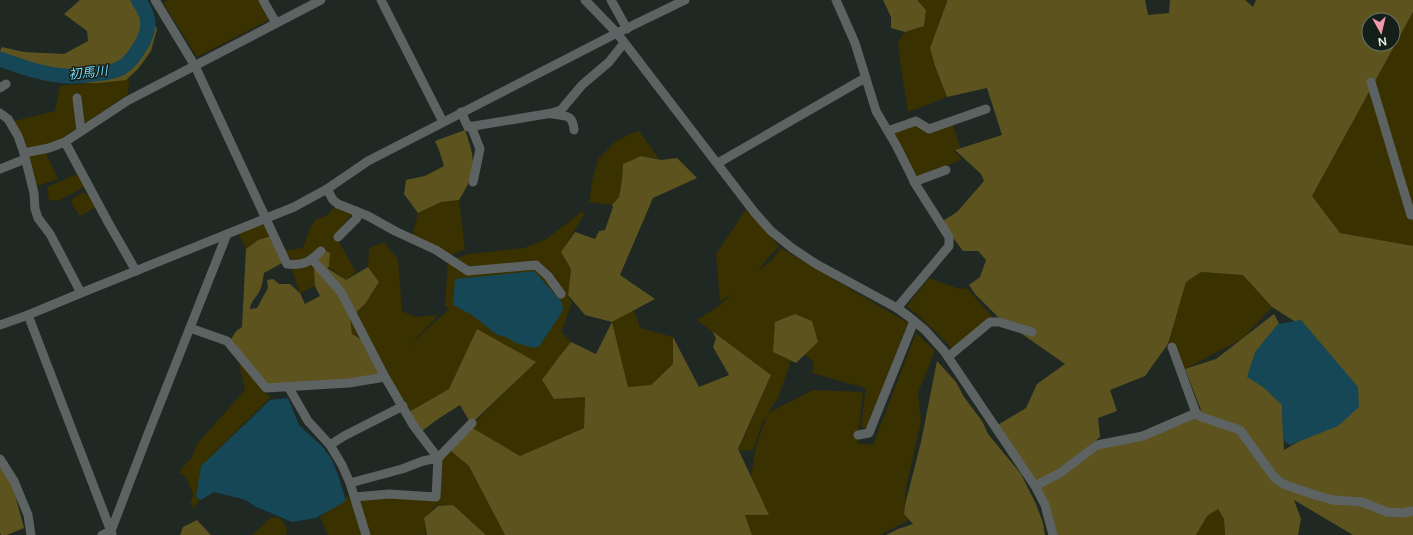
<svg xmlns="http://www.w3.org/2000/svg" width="1413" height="535" font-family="'Varela Round','Noto Sans JP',sans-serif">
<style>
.green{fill:#3a3100}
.forest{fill:#5d531f;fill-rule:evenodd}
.water{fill:#154756}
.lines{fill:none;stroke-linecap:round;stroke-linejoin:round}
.river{stroke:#154756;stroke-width:15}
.minor{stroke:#5d6362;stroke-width:9}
.labels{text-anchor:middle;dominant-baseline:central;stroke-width:3;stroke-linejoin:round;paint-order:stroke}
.water-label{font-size:13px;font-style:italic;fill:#76d9f9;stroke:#151f19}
</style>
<rect width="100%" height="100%" fill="#1f2823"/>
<g class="green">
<polygon points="168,0 259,0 269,20 197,57 163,3"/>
<polygon points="917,0 947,0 935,66 947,97 917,109 908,111 901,69 898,41 905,32 924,26 926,10"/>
<polygon points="1413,12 1413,246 1411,247 1340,233 1312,196"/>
<polygon points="129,79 128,94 54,144 26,149 14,121 55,111 60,86"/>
<polygon points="916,121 928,131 952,122 960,147 954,151 962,159 914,181 888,131"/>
<polygon points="639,131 659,159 641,156 623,164 622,180 619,197 612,205 589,202 593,177 598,159 615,142 630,134"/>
<polygon points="45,151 58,179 36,186 29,156"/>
<polygon points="77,174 84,187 58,201 49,200 47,187"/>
<polygon points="82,193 87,194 96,207 80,216 71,203 72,199"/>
<polygon points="459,200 465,249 451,255 411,239 418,213 441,202"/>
<polygon points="335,206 352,214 335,235 356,272 346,280 329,267 330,253 322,247 296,263 283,251 303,248 310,228 315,220 328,215"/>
<polygon points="746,209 779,246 757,271 771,261 781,248 908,323 866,429 861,426 866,388 812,373 814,362 804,354 774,347 780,355 791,361 778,398 768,413 813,390 863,392 857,443 873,445 916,333 935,351 918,393 921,422 906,488 904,514 911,519 880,535 752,535 745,514 756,446 767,416 763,421 753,450 738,451 771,375 697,320 720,305 730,295 720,301 716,254"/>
<polygon points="583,211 584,215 561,252 571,269 568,295 572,302 561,332 571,342 559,357 554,399 585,397 584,428 520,456 470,427 535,362 477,330 449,389 409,412 387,376 386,367 385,368 370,344 352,334 350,318 365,304 379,282 368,267 369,248 384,242 398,259 402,311 416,317 437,315 434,320 408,347 449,309 445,306 448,261 469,254 524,248 546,239"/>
<polygon points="267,223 271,236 258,240 246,249 238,233"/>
<polygon points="314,261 315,286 300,293 291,267"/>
<polygon points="1201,272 1243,275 1272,307 1242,339 1185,369 1168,344 1186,282"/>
<polygon points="929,278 960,289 967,288 994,319 954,350 922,319 907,306"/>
<polygon points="634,310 640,328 673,337 673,364 651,385 628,388 612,322"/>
<polygon points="240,360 264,392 271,397 201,466 196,497 200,500 193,508 190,504 193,495 187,478 179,472 192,457 197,444 245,390 239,363"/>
<polygon points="451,451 470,467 505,535 486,535 453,505 436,506 424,518 426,535 368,535 358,498 393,496 440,500 441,460"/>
<polygon points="348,496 362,519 366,535 328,535 320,517"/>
<polygon points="1218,509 1224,519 1225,535 1196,535 1207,515"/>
<polygon points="279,517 287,528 286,535 252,535 271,518"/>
</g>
<g class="forest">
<polygon points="80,0 142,0 157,29 151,51 138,69 126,80 98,83 76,83 43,80 0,64 0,51 2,47 24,52 64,54 88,41 87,31 64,14"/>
<polygon points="883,0 917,0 926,10 924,26 905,32 891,28 891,17"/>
<path d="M 947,0 L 1145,0 L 1148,15 L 1169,13 L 1170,0 L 1245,0 L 1253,7 L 1256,0 L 1413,0 L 1413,12 L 1312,196 L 1340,233 L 1413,246 L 1413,535 L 1353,535 L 1294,500 L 1301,519 L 1298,535 L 1225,535 L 1224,519 L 1218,509 L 1207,516 L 1196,535 L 1051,535 L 1038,488 L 1098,449 L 1143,439 L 1201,410 L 1185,369 L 1216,359 L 1274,314 L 1281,327 L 1282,405 L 1284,450 L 1311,434 L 1294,321 L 1272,307 L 1243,275 L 1201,272 L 1186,282 L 1168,344 L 1145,376 L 1110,390 L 1117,411 L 1098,418 L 1100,437 L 1074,458 L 1036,484 L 996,426 L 1026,408 L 1037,384 L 1065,364 L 998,317 L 975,294 L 969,285 L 980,277 L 986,260 L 978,251 L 963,251 L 941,222 L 957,212 L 984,181 L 981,174 L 955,150 L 1002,135 L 987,88 L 947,97 L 935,66 L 930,48 L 947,2 ZM 1369,20 L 1393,20 L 1393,44 L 1369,44 Z"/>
<path d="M 465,130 C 476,160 477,172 459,200 L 441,202 L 418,213 L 404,194 L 406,180 L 425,176 L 444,166 L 439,150 L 435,141 Z"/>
<polygon points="641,156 661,160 677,158 697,178 653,198 620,275 655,299 612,322 628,387 651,385 673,364 673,337 699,387 729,375 713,347 716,338 712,331 771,375 738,449 769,515 745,515 752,535 505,535 469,466 451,451 469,426 520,456 584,428 585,397 554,399 542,380 559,357 571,342 596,354 612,322 585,315 568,295 571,269 561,252 575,232 595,239 599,231 605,230 613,207 612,205 619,197 622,180 623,164"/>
<path d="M 271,236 L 282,263 L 264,273 C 263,279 262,287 259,292 C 255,299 251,301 250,309 L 257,308 L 268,288 L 267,280 L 273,279 L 279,284 L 290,284 L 300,293 L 305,304 L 320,296 L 315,286 L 314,269 L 317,268 L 312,255 L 323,249 L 330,253 L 329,267 L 327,268 L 346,280 L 368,267 L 379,282 L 365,304 L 350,318 L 352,334 L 370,344 L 385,377 L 266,388 L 230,341 L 236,331 L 242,327 L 246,249 L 258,240 Z"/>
<polygon points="795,314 812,321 818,342 796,363 773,352 775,322"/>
<polygon points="477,329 536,362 471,424 460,405 438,419 422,431 409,412 449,389"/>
<polygon points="937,361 956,382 964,397 982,421 988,434 1021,474 1036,504 1043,523 1045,535 886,535 898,529 913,524 904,514 905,505 921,442"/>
<polygon points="0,468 9,473 24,528 7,535 1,535 0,533"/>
<polygon points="453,505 486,535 427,535 424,518 438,506"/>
<polygon points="197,520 211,535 180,535 183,527"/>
</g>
<g class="water">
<polygon points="534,271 561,301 563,308 561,314 539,346 534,348 516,343 506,337 497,335 472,315 453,305 455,279"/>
<polygon points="1301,320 1358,387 1359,407 1338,426 1290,445 1283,440 1282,405 1263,387 1247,377 1255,352 1278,324"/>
<polygon points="288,398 299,425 323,447 332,460 338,475 346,501 316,518 292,522 254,506 246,500 214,492 201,500 196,497 201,466 270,400"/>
</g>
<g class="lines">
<path class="river" d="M 0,59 C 22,67 44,75 68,76 C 77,77 86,75 95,74 C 105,73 116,72 124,66 C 132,61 138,50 143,42 C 151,25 149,15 138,0"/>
<g class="minor">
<path d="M 155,0 L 195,66 L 287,264 C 304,266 309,262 321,251"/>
<polyline points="263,0 276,23"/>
<polyline points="381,0 443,122"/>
<polyline points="585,0 617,33 755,213 771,231 792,248 816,264 897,308 908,316 925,330 944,351 1035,486 1045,505 1053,535"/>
<polyline points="611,0 627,29"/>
<polyline points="836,0 855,43 876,111 896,145 916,185 949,237 949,246 897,308"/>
<polyline points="1371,82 1411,215 1413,215"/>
<polyline points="0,88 6,84"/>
<polyline points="77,98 81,131"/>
<polyline points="461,112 468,127 552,113 561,110 582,85 609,62 624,43"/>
<polyline points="0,113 8,119 18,136 24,153"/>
<path d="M 552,114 C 565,116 573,114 574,130"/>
<polyline points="471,126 480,149 473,182"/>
<polyline points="888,131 916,121 929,129 986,109"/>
<polyline points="65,142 108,222 136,271"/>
<polyline points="718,163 865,78"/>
<polyline points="0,169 25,159"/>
<polyline points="914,182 946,170"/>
<polyline points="327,189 333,200 338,204 368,216 395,231 436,250 468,271 536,265 548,276 561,294"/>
<polyline points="338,237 357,218 356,211"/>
<polyline points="312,259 341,292 385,377"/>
<polyline points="81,293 50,234 38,218 35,209 34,193 24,153 49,148 65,142 127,101 321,0"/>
<polyline points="28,315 112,534"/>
<polyline points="0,325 28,315 81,293 294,207 327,189 368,161 617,33 685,0"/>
<polyline points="190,328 227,341 266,388 349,383 385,377 413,425 438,458 436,497 389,494 355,497"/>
<polyline points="1172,347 1196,413"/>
<polyline points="948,357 990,322 999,322 1032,332"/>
<polyline points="289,388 308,421 330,445 342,465 350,483 366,535"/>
<polyline points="858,435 869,433 914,321"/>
<polyline points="330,445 344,436 403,406"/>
<polyline points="0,459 14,481 28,515 31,535"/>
<polyline points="350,483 402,469 423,461 438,458 472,423"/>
<polyline points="1035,486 1060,473 1097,445 1143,436 1196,413 1199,416 1240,430 1274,477 1283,484 1315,495 1333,500 1362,502 1387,512 1403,513 1413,511"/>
<polyline points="102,535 111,531 148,434 227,234"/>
</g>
</g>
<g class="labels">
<g class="water-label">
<text transform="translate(88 73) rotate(-6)">初馬川</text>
</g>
</g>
<g transform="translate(1381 32) rotate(172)"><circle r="19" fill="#151f19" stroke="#6c756f"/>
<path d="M0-3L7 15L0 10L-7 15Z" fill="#f29aac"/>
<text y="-6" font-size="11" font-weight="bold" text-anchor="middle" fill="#eef5f1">N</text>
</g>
</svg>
